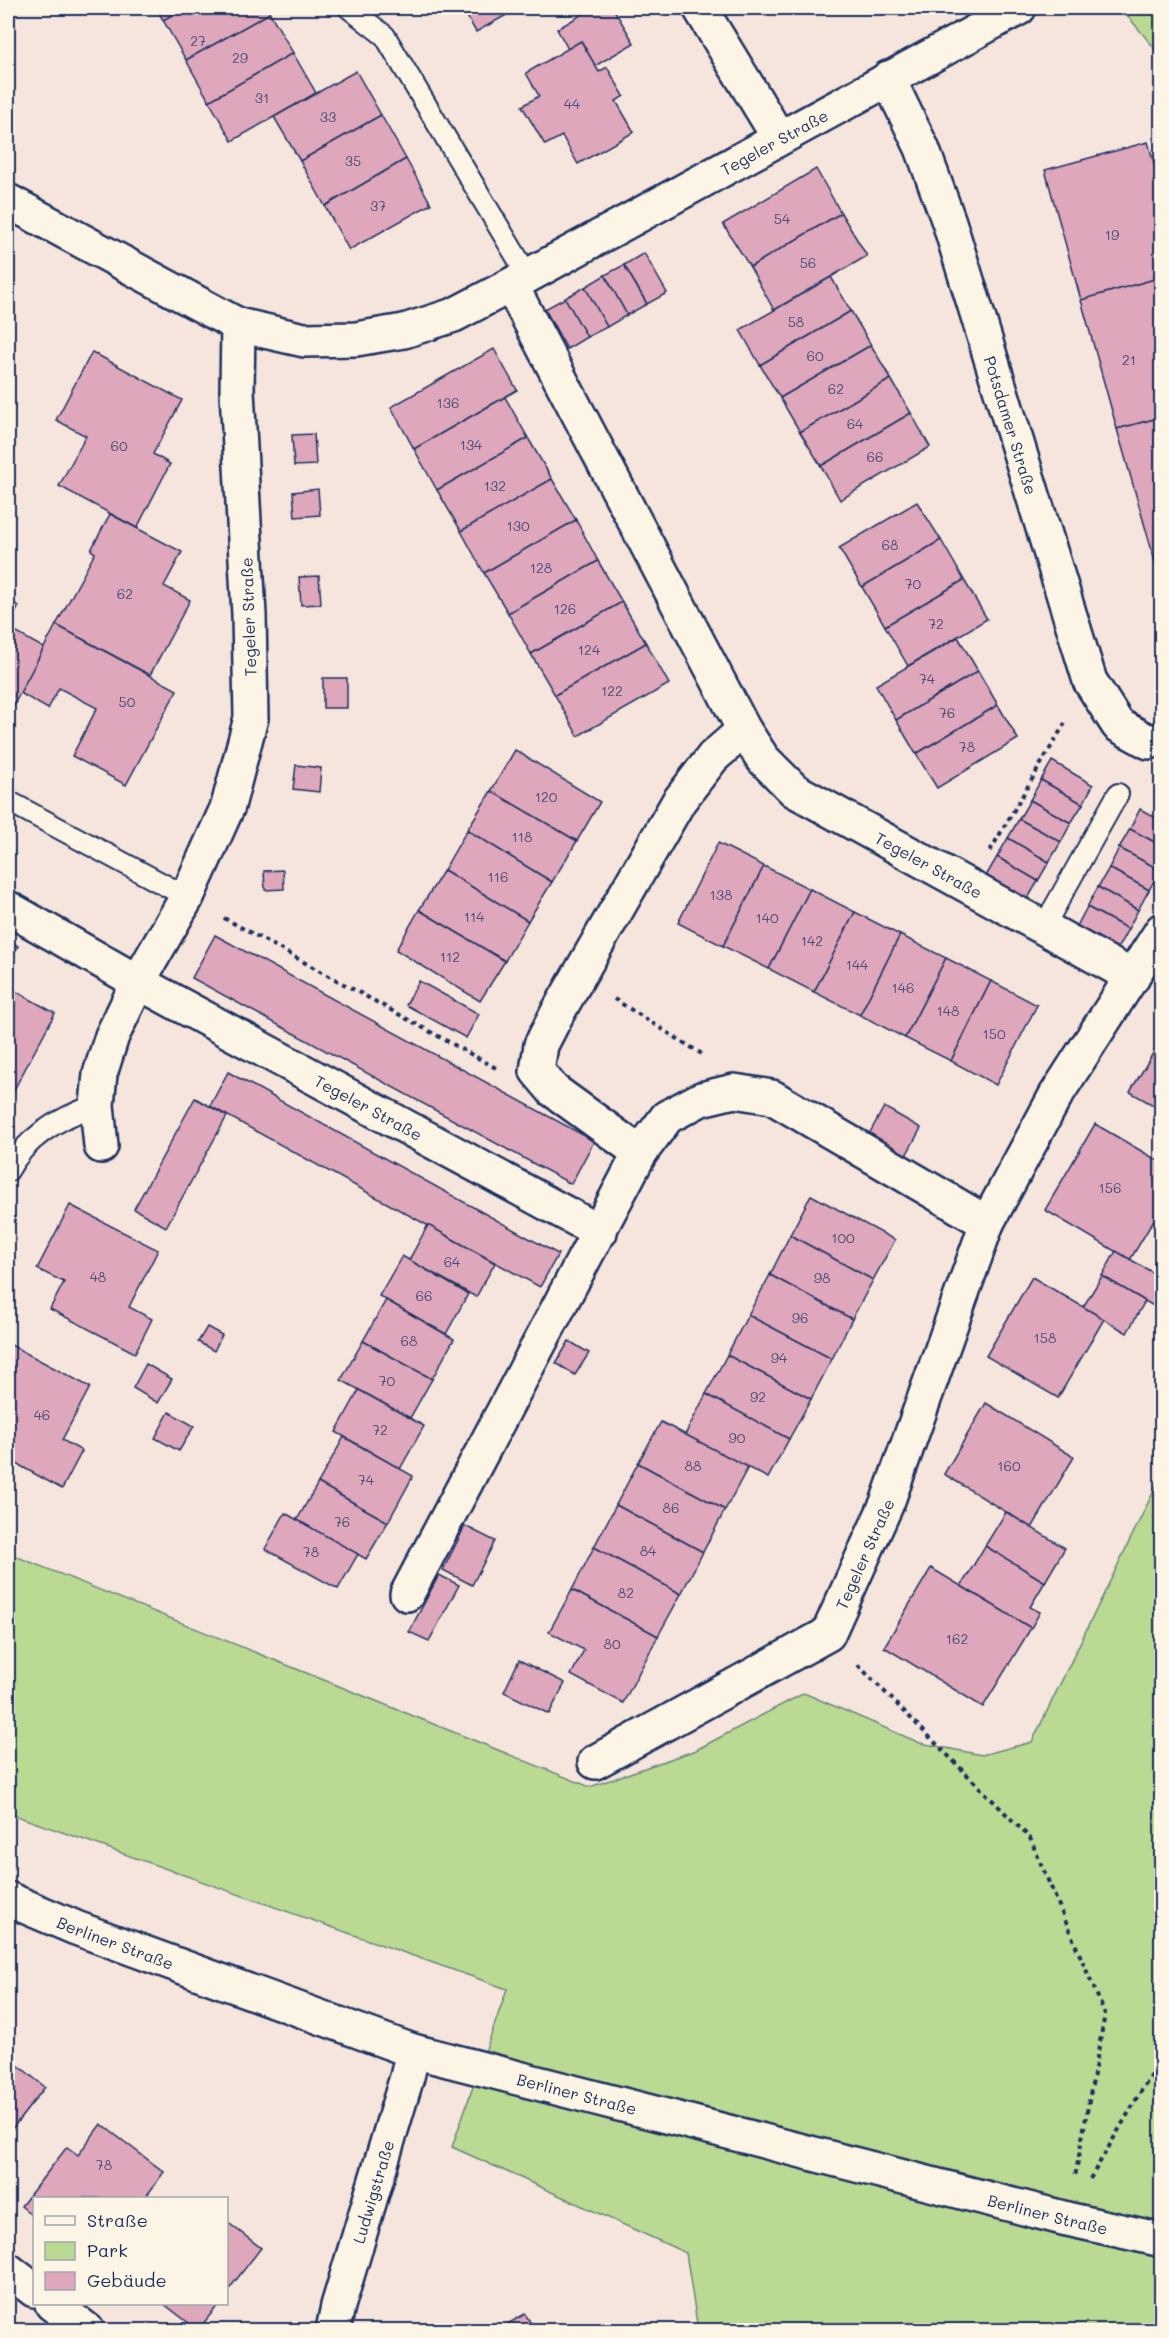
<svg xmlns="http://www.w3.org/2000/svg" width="1169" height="2338" font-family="Mali,sans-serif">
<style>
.green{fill:#bada94;stroke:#6a8479;stroke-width:1.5}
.building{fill:#dea7bc;stroke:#1b2f5e;stroke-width:1.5}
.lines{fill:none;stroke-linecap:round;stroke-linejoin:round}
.lane-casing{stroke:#1b2f5e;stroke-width:24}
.street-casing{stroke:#1b2f5e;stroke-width:38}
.secondary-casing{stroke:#1b2f5e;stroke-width:38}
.path{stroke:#1b2f5e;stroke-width:4;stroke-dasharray:4.5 4.5;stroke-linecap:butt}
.lane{stroke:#fcf5e5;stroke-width:20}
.street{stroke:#fcf5e5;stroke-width:33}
.secondary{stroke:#fcf5e5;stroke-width:33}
.labels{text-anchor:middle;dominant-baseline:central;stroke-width:6;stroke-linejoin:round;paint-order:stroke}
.number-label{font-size:14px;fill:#4c4d76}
.street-label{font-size:16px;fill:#1b2f5e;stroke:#fcf5e5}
</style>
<rect width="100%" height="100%" fill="#f6e5dd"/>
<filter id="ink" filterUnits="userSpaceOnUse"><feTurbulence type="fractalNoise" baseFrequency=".0167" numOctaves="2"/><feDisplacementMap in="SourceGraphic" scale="12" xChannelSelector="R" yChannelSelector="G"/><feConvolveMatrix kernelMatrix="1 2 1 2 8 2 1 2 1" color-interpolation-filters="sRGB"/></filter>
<g filter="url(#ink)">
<g class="green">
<polygon points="1121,8 1161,8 1161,56"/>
<polygon points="1161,1476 1161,2330 698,2330 686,2253 452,2147 507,1989 8,1813 8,1553 590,1787 696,1750 804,1693 920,1743 982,1755 1032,1742"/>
</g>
<g class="building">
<polygon points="156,8 185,8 163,20"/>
<polygon points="185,8 267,8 270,13 186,60 163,20"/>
<polygon points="462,8 519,8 476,32"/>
<polygon points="593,8 613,8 634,43 595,66 581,41 568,49 557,29"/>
<polygon points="270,13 293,53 209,101 186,60"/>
<polygon points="581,41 599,72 607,67 624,96 616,101 634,132 578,164 562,136 545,145 522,106 539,96 526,73"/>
<polygon points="293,53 316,93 232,141 209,101"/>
<polygon points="356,71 381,115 300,161 274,117"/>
<polygon points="381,115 406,159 325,206 300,161"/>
<polygon points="1148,142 1162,191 1162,277 1081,300 1045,170"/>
<polygon points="406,159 431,204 349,250 325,206"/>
<polygon points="816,169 841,213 750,267 723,224"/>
<polygon points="841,213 867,256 774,310 750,267"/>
<polygon points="644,253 667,293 647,304 624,265"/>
<polygon points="624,265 647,304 627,315 605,275"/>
<polygon points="605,275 627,315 607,327 585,287"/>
<polygon points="831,277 851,311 760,365 740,330"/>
<polygon points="1162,277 1162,417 1117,429 1081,300"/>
<polygon points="585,287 607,327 587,337 565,298"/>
<polygon points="565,298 587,337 567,349 545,309"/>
<polygon points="851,311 871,345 780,398 760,365"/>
<polygon points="871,345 891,379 800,432 780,398"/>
<polygon points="8,347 15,352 8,364"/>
<polygon points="494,349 517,390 414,449 391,407"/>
<polygon points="92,352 182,400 153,454 170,464 137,528 59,486 86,436 56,420"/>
<polygon points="891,379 911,413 821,466 800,432"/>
<polygon points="505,397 528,438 437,490 414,449"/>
<polygon points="911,413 930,447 840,500 821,466"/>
<polygon points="1162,417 1162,556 1154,558 1117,429"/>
<polygon points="314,434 316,465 294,466 292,435"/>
<polygon points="528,438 552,479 461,531 437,490"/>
<polygon points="552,479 576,520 484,573 461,531"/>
<polygon points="318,489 320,515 295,517 293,492"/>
<polygon points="917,502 941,540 862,587 839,548"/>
<polygon points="110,514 182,552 164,586 190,600 150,675 56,625 95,553 91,550"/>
<polygon points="576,520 598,561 508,613 484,573"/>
<polygon points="941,540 964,580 885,626 862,587"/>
<polygon points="1162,556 1162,586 1154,558"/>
<polygon points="598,561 622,602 531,654 508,613"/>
<polygon points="319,576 321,604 301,605 299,577"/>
<polygon points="964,580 987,619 908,666 885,626"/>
<polygon points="8,600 19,606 8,628 44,648 8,716"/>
<polygon points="622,602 646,643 555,695 531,654"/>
<polygon points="56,625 177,690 126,785 72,756 97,708 59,688 48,709 20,693"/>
<polygon points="958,637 978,671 896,720 876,685"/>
<polygon points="646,643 669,684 578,736 555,695"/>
<polygon points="978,671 998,705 916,754 896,720"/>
<rect x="323" y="678" width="24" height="30"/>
<polygon points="998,705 1018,739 937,788 916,754"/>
<polygon points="515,750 600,802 577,841 491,791"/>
<polygon points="1052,761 1093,785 1083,804 1041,780"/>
<polygon points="296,765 321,768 319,792 293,789"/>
<polygon points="1041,780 1083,804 1071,823 1030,800"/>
<polygon points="491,791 577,841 552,882 467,830"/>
<polygon points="1030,800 1071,823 1061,842 1019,819"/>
<polygon points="1140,809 1162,821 1162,846 1130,829"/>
<polygon points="1019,819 1061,842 1049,862 1008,838"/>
<polygon points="1130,829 1162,846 1160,870 1119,848"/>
<polygon points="467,830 552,882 528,921 444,870"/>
<polygon points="1008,838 1049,862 1038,881 997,857"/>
<polygon points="718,843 764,866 723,946 678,923"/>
<polygon points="1119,848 1160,870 1149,890 1109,868"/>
<polygon points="997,857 1038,881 1027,900 986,876"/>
<polygon points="764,866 810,889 769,969 723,946"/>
<polygon points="1109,868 1149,890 1138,910 1098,887"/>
<polygon points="283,870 284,889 265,890 264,871"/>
<polygon points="444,870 528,921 505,961 419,910"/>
<polygon points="1098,887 1138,910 1128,929 1087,907"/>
<polygon points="810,889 855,912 814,992 769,969"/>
<polygon points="1087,907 1128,929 1117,949 1077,926"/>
<polygon points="419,910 505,961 480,1001 396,950"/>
<polygon points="855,912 900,935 860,1015 814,992"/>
<polygon points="215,935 594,1141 571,1184 192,978"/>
<polygon points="900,935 946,958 905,1038 860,1015"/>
<polygon points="8,940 18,946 8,966"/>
<polygon points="946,958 991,981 951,1061 905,1038"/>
<polygon points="419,981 479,1014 466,1038 406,1005"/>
<polygon points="991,981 1037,1005 996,1085 951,1061"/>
<polygon points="8,987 55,1013 8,1101"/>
<polygon points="1162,1038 1162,1110 1130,1092"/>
<polygon points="228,1072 558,1254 540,1287 210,1106"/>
<polygon points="195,1098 227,1116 166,1227 134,1209"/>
<polygon points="884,1107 921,1128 904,1159 867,1138"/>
<polygon points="1095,1124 1162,1163 1162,1213 1159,1211 1130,1260 1045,1210"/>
<polygon points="811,1195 895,1240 873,1280 790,1235"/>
<polygon points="70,1205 158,1250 129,1307 152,1319 135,1353 50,1309 64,1282 37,1269"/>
<polygon points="428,1225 495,1263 476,1297 409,1260"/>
<polygon points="790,1235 873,1280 852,1319 770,1275"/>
<polygon points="1116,1251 1162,1278 1162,1311 1102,1276"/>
<polygon points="402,1256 468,1294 446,1334 379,1296"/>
<polygon points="770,1275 852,1319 832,1359 748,1315"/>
<polygon points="1102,1276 1145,1301 1127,1333 1083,1307"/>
<polygon points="1032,1277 1104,1319 1058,1398 986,1356"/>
<polygon points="386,1300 454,1339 432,1379 363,1341"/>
<polygon points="748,1315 832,1359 811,1399 727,1355"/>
<polygon points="207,1327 222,1335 214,1351 198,1342"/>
<polygon points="363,1341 432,1379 410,1418 341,1380"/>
<polygon points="569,1341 589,1353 575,1375 556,1363"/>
<polygon points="9,1344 90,1387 62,1440 82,1451 62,1489 8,1459"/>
<polygon points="727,1355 811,1399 789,1439 706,1394"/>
<polygon points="146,1364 172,1379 158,1403 133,1388"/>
<polygon points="359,1390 424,1426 400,1469 336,1432"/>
<polygon points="706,1394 789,1439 768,1478 685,1435"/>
<polygon points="986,1403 1074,1457 1032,1528 944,1474"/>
<polygon points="169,1412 194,1426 179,1451 155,1438"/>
<polygon points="661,1422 748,1467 725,1510 638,1463"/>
<polygon points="344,1437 413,1476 388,1522 318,1483"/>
<polygon points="638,1463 725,1510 703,1552 616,1505"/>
<polygon points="318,1483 388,1522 366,1559 297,1520"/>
<polygon points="616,1505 703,1552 681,1594 594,1547"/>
<polygon points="1006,1512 1065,1548 1045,1582 985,1546"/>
<polygon points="285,1513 358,1554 338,1589 265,1549"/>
<polygon points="465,1526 495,1541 472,1585 443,1570"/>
<polygon points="985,1546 1045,1582 1030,1607 1040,1612 1031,1628 961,1586"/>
<polygon points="594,1547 681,1594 658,1636 572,1590"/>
<polygon points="931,1568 1031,1628 983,1707 884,1647"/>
<polygon points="439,1575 459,1585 429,1641 409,1632"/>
<polygon points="572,1590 658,1636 623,1703 571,1675 584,1650 549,1632"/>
<polygon points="519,1660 565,1683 549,1714 504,1692"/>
<polygon points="8,2057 45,2087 8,2134"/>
<polygon points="101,2124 164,2172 145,2198 34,2198 34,2217 21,2206 67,2147 78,2155"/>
<polygon points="226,2221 261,2248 226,2293"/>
<polygon points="164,2304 219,2304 198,2330"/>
<polygon points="525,2314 535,2330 497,2330"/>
</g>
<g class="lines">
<g class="lane-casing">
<g id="lane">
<polyline points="349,8 385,36 528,276"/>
<polyline points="8,801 187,897"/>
<polyline points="1043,928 1118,794"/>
<path d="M 8,1171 C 27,1136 60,1117 97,1105"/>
</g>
</g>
<g class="street-casing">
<g id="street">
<polyline points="700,8 779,138"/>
<path id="s1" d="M 888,78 L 922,148 L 949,222 L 1090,681 L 1118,725 L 1149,742 L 1162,739"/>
<path id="s2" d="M 8,201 L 238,325 L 304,340 L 356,339 L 404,331 L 454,315 L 511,285 L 1019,8"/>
<path id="s3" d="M 511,285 L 744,730 L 763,759 L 794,790 L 1133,977"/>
<path id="s4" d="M 8,908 L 138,982 L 600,1232"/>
<polyline points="101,1146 97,1105 100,1074 112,1036 138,982 187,897 228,806 251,718 249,615 237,391 238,325"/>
<polyline points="640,1153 553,1090 537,1071 541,1045 558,1012 679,801 713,757 744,730"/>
<polyline points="407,1594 640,1153 667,1117 701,1099 734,1091 772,1097 987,1223"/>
<path id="s5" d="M 595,1762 L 828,1634 L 887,1503 L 987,1223 L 1056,1095 L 1162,930"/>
<polyline points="8,2270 34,2290"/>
<polyline points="52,2304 87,2330"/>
<path id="s6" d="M 333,2330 L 338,2306 L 407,2077 L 413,2051"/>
</g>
</g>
<g class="secondary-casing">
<g id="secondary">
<path id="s7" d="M 8,1899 L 76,1928 L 413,2051 L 1067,2219 L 1162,2240"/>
</g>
</g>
<g class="path">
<polyline points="990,851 1065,723"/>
<polyline points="224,918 496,1068"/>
<polyline points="614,999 702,1054"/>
<polyline points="858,1665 1030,1838 1105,2014 1075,2177"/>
<polyline points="1090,2179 1143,2088 1162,2060"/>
</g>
<use href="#lane" class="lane"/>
<use href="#street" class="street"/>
<use href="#secondary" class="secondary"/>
</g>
</g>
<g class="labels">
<g class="number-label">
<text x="198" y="40">27</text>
<text x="240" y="57">29</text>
<text x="262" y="97">31</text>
<text x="572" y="103">44</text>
<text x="328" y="116">33</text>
<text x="353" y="160">35</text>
<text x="378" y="205">37</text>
<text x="782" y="218">54</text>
<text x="1112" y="234">19</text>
<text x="808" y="262">56</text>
<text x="796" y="321">58</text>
<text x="815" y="355">60</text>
<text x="1129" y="359">21</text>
<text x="836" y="388">62</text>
<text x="448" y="402">136</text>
<text x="855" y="423">64</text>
<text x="471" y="444">134</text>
<text x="119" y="445">60</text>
<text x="875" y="456">66</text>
<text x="495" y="485">132</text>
<text x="518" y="525">130</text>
<text x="890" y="544">68</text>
<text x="541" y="567">128</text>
<text x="913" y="583">70</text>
<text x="125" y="593">62</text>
<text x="565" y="608">126</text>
<text x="936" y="623">72</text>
<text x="589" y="649">124</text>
<text x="927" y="678">74</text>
<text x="612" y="690">122</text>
<text x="127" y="701">50</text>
<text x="947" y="712">76</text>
<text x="967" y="746">78</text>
<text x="546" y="796">120</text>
<text x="522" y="836">118</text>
<text x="498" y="876">116</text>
<text x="721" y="894">138</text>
<text x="474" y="916">114</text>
<text x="767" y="917">140</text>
<text x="812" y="940">142</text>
<text x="450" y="956">112</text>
<text x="857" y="964">144</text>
<text x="903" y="987">146</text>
<text x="948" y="1010">148</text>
<text x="994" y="1033">150</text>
<text x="1110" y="1187">156</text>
<text x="843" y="1237">100</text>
<text x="452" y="1261">64</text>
<text x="98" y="1276">48</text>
<text x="822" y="1277">98</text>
<text x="424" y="1295">66</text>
<text x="800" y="1317">96</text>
<text x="1045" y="1337">158</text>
<text x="409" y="1340">68</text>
<text x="779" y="1357">94</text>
<text x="387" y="1380">70</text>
<text x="758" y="1396">92</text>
<text x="42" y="1414">46</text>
<text x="380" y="1429">72</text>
<text x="737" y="1437">90</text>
<text x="693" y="1465">88</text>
<text x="1009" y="1465">160</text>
<text x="366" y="1479">74</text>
<text x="671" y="1507">86</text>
<text x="342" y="1521">76</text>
<text x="648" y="1550">84</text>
<text x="311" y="1551">78</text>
<text x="626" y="1592">82</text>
<text x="957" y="1638">162</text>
<text x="612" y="1643">80</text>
<text x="104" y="2164">78</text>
</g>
<g class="street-label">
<text stroke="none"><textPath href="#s2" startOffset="846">Tegeler Straße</textPath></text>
<text stroke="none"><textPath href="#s1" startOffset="369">Potsdamer Straße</textPath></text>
<text transform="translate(248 617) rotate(-92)">Tegeler Straße</text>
<text stroke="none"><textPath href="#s3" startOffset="735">Tegeler Straße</textPath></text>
<text stroke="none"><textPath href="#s4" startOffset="412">Tegeler Straße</textPath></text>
<text stroke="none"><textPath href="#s5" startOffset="354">Tegeler Straße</textPath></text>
<text stroke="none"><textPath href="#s7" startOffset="116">Berliner Straße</textPath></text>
<text stroke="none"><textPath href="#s7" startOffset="602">Berliner Straße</textPath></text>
<text stroke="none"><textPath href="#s6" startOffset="144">Ludwigstraße</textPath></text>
<text stroke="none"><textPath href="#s7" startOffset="1088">Berliner Straße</textPath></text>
</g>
</g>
<rect width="1169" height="2338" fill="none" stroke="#fcf5e5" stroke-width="30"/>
<rect x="15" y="15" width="1139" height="2308" fill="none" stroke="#1b2f5e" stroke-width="2" filter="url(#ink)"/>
<rect x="33" y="2197" width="195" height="108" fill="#fcf5e5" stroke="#a2a6af" stroke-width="1.5"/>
<rect x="45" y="2216" width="30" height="9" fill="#fcf5e5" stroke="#a2a6af" stroke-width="1.5"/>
<text x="87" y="2227" font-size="18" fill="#1b2f5e">Straße</text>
<rect x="45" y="2242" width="30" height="18" fill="#bada94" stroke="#a2a6af" stroke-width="1.5"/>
<text x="87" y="2257" font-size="18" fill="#1b2f5e">Park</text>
<rect x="45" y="2272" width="30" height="18" fill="#dea7bc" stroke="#a2a6af" stroke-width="1.5"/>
<text x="87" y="2287" font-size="18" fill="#1b2f5e">Gebäude</text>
</svg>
